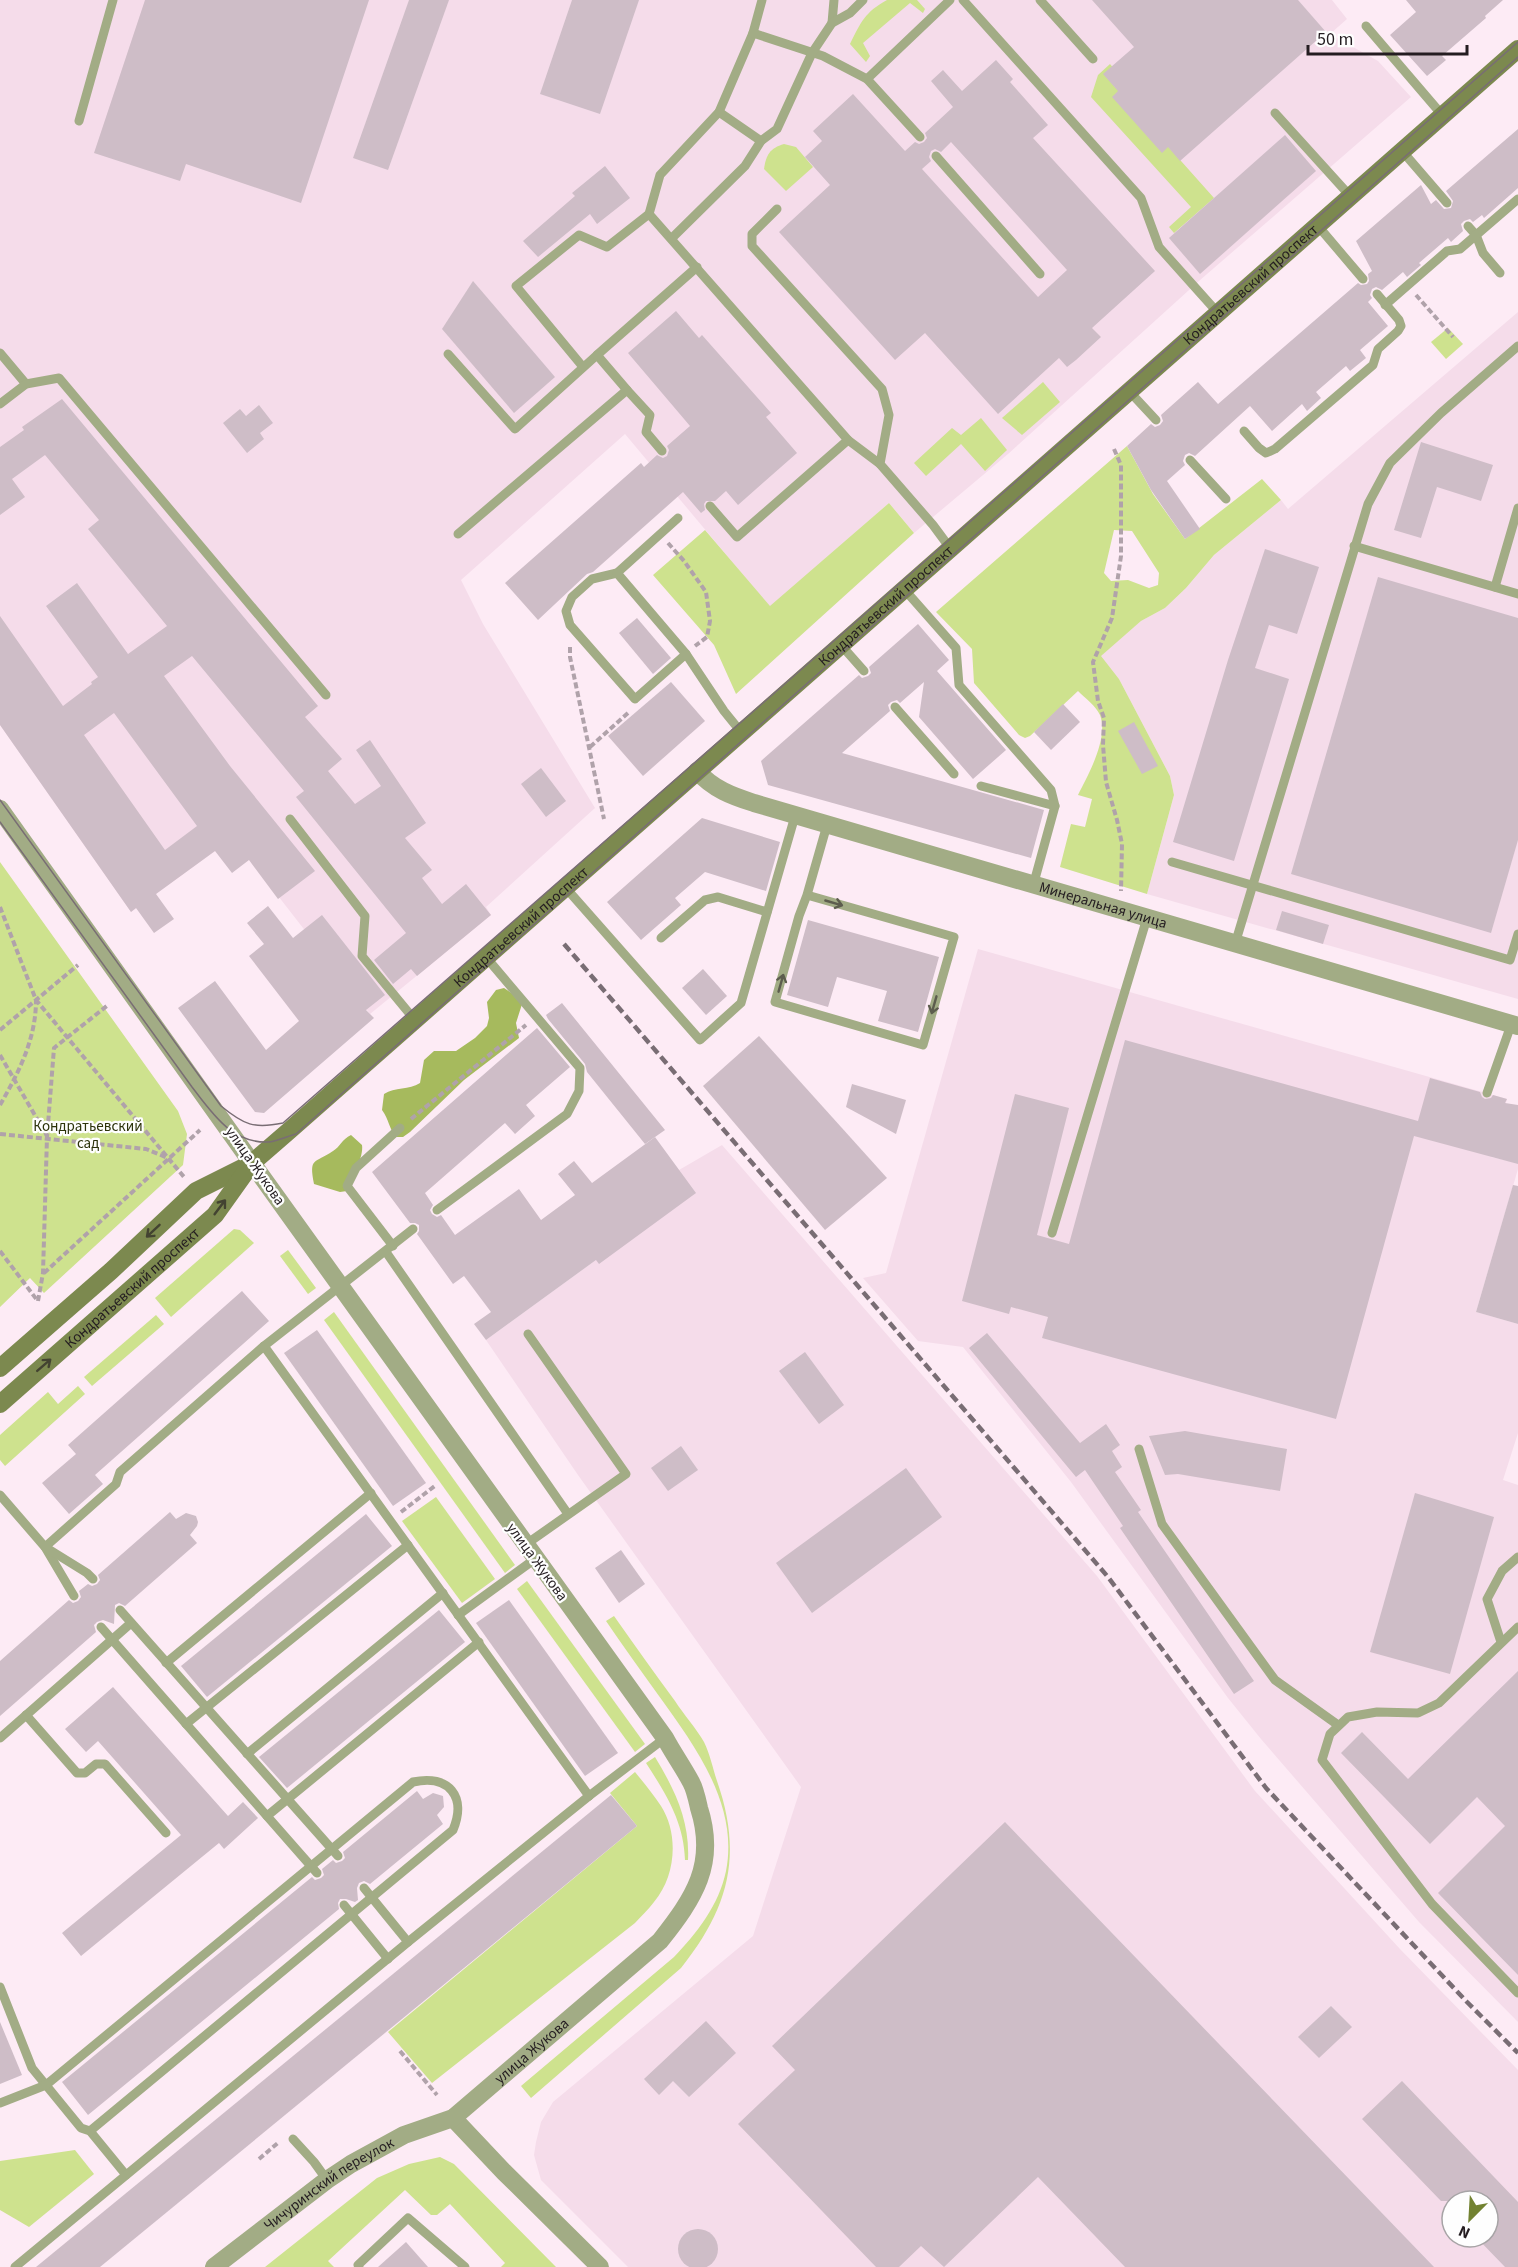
<svg xmlns="http://www.w3.org/2000/svg" width="1518" height="2267" font-family="'Source Sans 3',sans-serif">
<style>
.built{fill:#f5dcea;fill-rule:evenodd}
.green{fill:#cee28e;fill-rule:evenodd}
.forest{fill:#a6ba5d}
.building{fill:#cebdc7;fill-rule:evenodd}
.lines{fill:none;stroke-linecap:round;stroke-linejoin:round}
.path{stroke:#b0a2aa;stroke-width:4;stroke-dasharray:6 3;stroke-linecap:butt}
.service{stroke:#a2ac85;stroke-width:9}
.minor{stroke:#a2ac85;stroke-width:18}
.tertiary{stroke:#a2ac85;stroke-width:18}
.secondary{stroke:#7c894f;stroke-width:18}
.tram{stroke:#796d74;stroke-width:1.5}
.rail{stroke:#796d74;stroke-width:4.5;stroke-dasharray:9 4.5;stroke-linecap:butt}
.oneway{stroke:#5d5d4e}
.oneway2{stroke:#434331}
.labels{text-anchor:middle;dominant-baseline:central;stroke-width:4.5;stroke-linejoin:round;paint-order:stroke}
.street-label{font-size:15px;fill:#241d21;stroke:#fefefe}
.park-label{font-size:15px;fill:#2c330b;stroke:#fefefe}
</style>
<rect width="100%" height="100%" fill="#fdebf5"/>
<g class="built">
<polygon points="0,0 1332,0 1347,19 1330,34 1378,61 1411,97 1199,281 1008,454 914,533 889,503 770,607 625,434 461,580 483,624 595,808 486,907 491,915 370,1014 233,838 131,912 0,725"/>
<polygon points="1518,312 1518,999 1147,894 1174,795 1170,776 1119,679 1100,656 1141,621 1165,608 1186,588 1214,555 1281,500 1288,509"/>
<polygon points="978,949 1507,1099 1491,1157 1518,1163 1518,1169 1476,1312 1518,1324 1518,1433 1503,1480 1518,1485 1518,2022 1419,1922 1261,1739 1228,1698 1071,1482 963,1347 918,1341 863,1278 886,1273"/>
<path d="M 722,1145 L 1097,1576 L 1255,1791 L 1400,1949 L 1518,2070 L 1518,2267 L 628,2267 L 541,2180 L 534,2155 L 536,2142 L 541,2122 L 553,2102 L 753,1936 L 801,1787 L 578,1475 L 486,1340 L 596,1260 L 679,1170 ZM 1452,2201 L 1488,2201 L 1488,2237 L 1452,2237 Z"/>
</g>
<g class="green">
<path d="M 887,0 L 917,0 L 925,9 L 923,13 L 910,3 L 863,43 L 870,56 L 866,62 L 850,44 C 861,22 865,12 887,0 Z"/>
<polygon points="1110,64 1116,71 1108,79 1214,198 1174,233 1169,227 1191,207 1091,97 1098,75"/>
<path d="M 784,144 L 796,147 L 813,167 L 786,191 L 764,169 C 766,155 770,148 784,144 Z"/>
<polygon points="1448,328 1463,344 1446,359 1431,342"/>
<polygon points="1043,382 1060,402 1022,435 1002,418"/>
<polygon points="981,418 1007,450 985,471 961,444 926,476 914,463 952,428 961,435"/>
<path d="M 1127,446 L 1153,494 L 1185,539 L 1262,479 L 1281,500 L 1214,555 L 1186,588 L 1165,608 L 1141,621 L 1101,656 L 1119,679 L 1170,776 L 1174,795 L 1147,894 L 1060,867 L 1071,824 L 1085,827 L 1092,799 L 1078,795 C 1088,775 1109,738 1100,715 C 1096,706 1085,698 1078,691 L 1030,736 L 1025,738 L 1019,735 L 974,683 L 972,649 L 936,612 ZM 1114,530 L 1132,531 L 1159,573 L 1158,585 L 1149,588 L 1128,580 L 1111,581 L 1104,573 Z"/>
<polygon points="889,503 914,533 736,694 714,645 653,575 705,530 770,606"/>
<polygon points="0,862 178,1111 187,1134 183,1165 44,1293 30,1278 0,1307"/>
<polygon points="234,1229 240,1230 254,1243 171,1317 155,1298"/>
<polygon points="288,1250 316,1288 308,1294 280,1256"/>
<polygon points="334,1312 515,1565 505,1573 324,1320"/>
<polygon points="156,1315 164,1324 92,1386 84,1377"/>
<polygon points="78,1386 85,1394 5,1466 0,1460 0,1435 48,1392 58,1404"/>
<polygon points="436,1497 495,1579 462,1603 402,1521"/>
<polygon points="527,1581 645,1744 635,1752 517,1589"/>
<path d="M 614,1616 C 634,1644 654,1673 675,1701 C 684,1715 696,1728 704,1742 C 710,1754 713,1769 717,1781 C 743,1855 729,1908 681,1968 L 531,2098 L 521,2086 L 674,1957 C 697,1933 719,1905 726,1871 C 739,1805 695,1746 659,1696 C 641,1671 623,1646 606,1621 Z"/>
<path d="M 655,1757 C 675,1790 690,1821 688,1860 L 685,1860 C 684,1822 666,1794 646,1763 Z"/>
<path d="M 635,1772 C 644,1783 653,1794 661,1806 C 679,1834 676,1876 654,1902 C 648,1910 641,1916 635,1923 L 432,2083 L 388,2032 L 637,1826 L 610,1793 Z"/>
<polygon points="75,2150 94,2174 29,2227 0,2210 0,2161"/>
<polygon points="440,2157 454,2164 556,2267 501,2267 505,2263 450,2204 437,2215 431,2215 405,2190 328,2261 334,2267 265,2267 377,2178 409,2164"/>
</g>
<g class="forest">
<path d="M 504,988 L 523,1001 L 516,1023 L 519,1038 L 464,1080 L 410,1132 L 403,1137 L 396,1137 C 389,1129 389,1119 382,1110 L 384,1094 C 395,1087 409,1090 420,1083 L 424,1060 L 434,1051 L 456,1051 L 475,1038 L 487,1026 L 489,1018 L 487,1002 L 496,990 Z"/>
<path d="M 351,1135 L 362,1145 C 364,1157 352,1178 347,1191 L 340,1192 L 314,1184 C 309,1157 314,1164 333,1151 C 340,1147 342,1139 351,1135 Z"/>
</g>
<g class="building">
<polygon points="145,0 369,0 301,203 186,164 180,181 94,153"/>
<polygon points="409,0 449,0 388,170 353,158"/>
<polygon points="572,0 639,0 600,114 540,94"/>
<polygon points="1092,0 1298,0 1326,32 1180,161 1168,147 1162,153 1112,97 1118,91 1103,74 1134,47"/>
<polygon points="1406,0 1503,0 1485,16 1486,18 1442,56 1446,60 1427,76 1390,35 1416,12"/>
<path d="M 996,60 L 1013,79 L 1010,82 L 1048,125 L 1033,138 L 1155,271 L 1092,328 L 1101,337 L 1076,360 L 1067,367 L 1059,358 L 998,414 L 925,333 L 895,360 L 779,232 L 830,185 L 805,157 L 822,141 L 813,131 L 853,94 L 905,151 L 915,142 L 919,144 L 924,142 L 927,138 L 925,133 L 953,107 L 931,81 L 943,70 L 962,91 ZM 951,142 L 1067,270 L 1038,297 L 922,169 L 931,161 L 929,157 L 931,151 L 935,149 L 941,152 Z"/>
<polygon points="1518,129 1518,188 1484,218 1482,215 1473,222 1470,219 1464,221 1461,224 1463,231 1451,242 1448,238 1419,263 1421,265 1407,277 1403,272 1382,290 1376,287 1372,289 1370,295 1372,298 1368,302 1388,326 1360,350 1366,358 1350,371 1346,366 1316,392 1321,398 1307,411 1302,404 1272,431 1250,406 1195,456 1189,453 1185,455 1183,461 1185,465 1167,481 1200,529 1185,539 1151,490 1127,446 1151,424 1155,427 1160,425 1163,421 1161,415 1198,382 1218,404 1358,283 1361,285 1367,284 1369,281 1368,274 1372,271 1356,241 1421,185 1431,204 1436,200 1444,209 1451,208 1453,201 1446,191"/>
<polygon points="1285,135 1316,171 1200,274 1169,238"/>
<polygon points="605,166 630,198 597,224 590,214 538,257 523,241 575,196 572,193"/>
<polygon points="473,281 555,377 514,413 442,329"/>
<polygon points="676,311 699,338 702,335 771,413 766,417 797,453 738,505 726,491 715,501 706,501 704,504 705,510 701,513 683,492 593,572 587,574 538,620 505,583 641,463 644,467 657,455 663,458 667,456 669,450 667,446 690,426 628,353"/>
<path d="M 62,399 L 318,706 L 305,717 L 342,759 L 328,771 L 355,804 L 381,786 L 356,750 L 370,740 L 426,823 L 405,838 L 432,870 L 422,878 L 442,904 L 466,884 L 491,915 L 417,976 L 411,969 L 393,984 L 374,960 L 406,933 L 296,797 L 304,791 L 192,656 L 164,676 L 230,766 L 315,871 L 278,899 L 249,860 L 232,873 L 215,851 L 156,894 L 174,919 L 154,933 L 136,908 L 131,912 L 0,725 L 0,616 L 63,706 L 92,684 L 91,682 L 98,677 L 46,606 L 77,583 L 128,654 L 167,626 L 88,529 L 99,520 L 45,455 L 12,479 L 25,497 L 0,515 L 0,447 L 24,430 L 22,427 ZM 114,713 L 197,826 L 165,850 L 84,735 Z"/>
<polygon points="259,405 273,423 260,433 264,439 247,453 223,423 240,409 246,416"/>
<polygon points="1421,442 1493,465 1481,501 1437,487 1421,538 1394,530"/>
<polygon points="1265,549 1319,567 1297,634 1269,625 1255,668 1289,679 1234,861 1173,842 1228,660"/>
<polygon points="1378,577 1518,618 1518,840 1491,933 1291,874"/>
<polygon points="637,618 671,658 653,674 619,633"/>
<polygon points="918,624 949,660 937,671 1006,750 973,779 919,717 924,682 900,703 897,700 891,702 888,705 890,711 842,753 1044,810 1031,858 768,785 761,761 859,675 862,678 868,676 871,673 869,667"/>
<polygon points="671,682 705,721 643,776 608,736"/>
<polygon points="1063,704 1080,722 1051,750 1034,732"/>
<polygon points="1134,722 1158,766 1142,774 1118,731"/>
<polygon points="541,768 566,801 546,817 521,784"/>
<polygon points="702,818 780,842 766,891 705,872 675,898 681,905 641,940 607,902"/>
<polygon points="268,906 293,938 322,915 385,995 366,1010 374,1018 264,1113 255,1112 178,1008 215,981 266,1050 299,1021 249,956 264,944 247,923"/>
<polygon points="1282,911 1329,925 1323,944 1276,930"/>
<polygon points="808,920 939,957 918,1032 878,1021 887,991 837,977 828,1007 787,995"/>
<polygon points="703,969 727,996 706,1015 682,988"/>
<polygon points="562,1003 665,1130 645,1144 587,1072 585,1064 548,1019 546,1015"/>
<polygon points="537,1028 570,1067 526,1105 535,1116 515,1134 505,1123 425,1193 433,1205 430,1210 432,1214 437,1217 441,1215 455,1235 519,1189 541,1220 575,1195 558,1174 574,1161 592,1183 655,1137 696,1193 599,1264 596,1260 486,1340 474,1324 491,1312 464,1276 453,1284 417,1234 419,1231 419,1225 415,1223 410,1223 372,1172"/>
<polygon points="759,1036 887,1178 825,1230 703,1086"/>
<polygon points="1125,1040 1418,1121 1430,1078 1480,1092 1482,1097 1485,1099 1491,1098 1493,1095 1507,1099 1505,1103 1518,1105 1518,1164 1414,1136 1336,1419 1042,1338 1048,1317 1011,1307 1009,1314 962,1301 1015,1094 1069,1108 1037,1235 1069,1244"/>
<polygon points="852,1084 906,1100 896,1134 846,1107"/>
<polygon points="1513,1185 1518,1186 1518,1324 1476,1312"/>
<polygon points="242,1291 269,1321 95,1475 103,1484 69,1514 42,1483 76,1454 68,1445"/>
<polygon points="317,1330 426,1483 393,1506 284,1353"/>
<polygon points="987,1333 1080,1443 1106,1424 1120,1445 1112,1451 1122,1467 1115,1472 1141,1510 1138,1512 1254,1681 1234,1694 1120,1528 1123,1526 1085,1470 1076,1477 969,1348"/>
<polygon points="805,1352 844,1405 819,1424 779,1371"/>
<polygon points="1185,1431 1287,1449 1280,1491 1178,1474 1165,1475 1149,1436"/>
<polygon points="681,1446 698,1470 668,1491 651,1468"/>
<polygon points="906,1468 942,1517 812,1613 776,1563"/>
<polygon points="1415,1493 1494,1517 1450,1674 1370,1652"/>
<polygon points="170,1512 176,1519 186,1513 196,1516 198,1522 197,1526 190,1535 197,1543 125,1606 119,1603 115,1605 114,1624 103,1620 97,1622 94,1625 96,1632 0,1716 0,1661 69,1600 73,1603 78,1601 81,1597 79,1591 88,1584 92,1586 97,1584 100,1580 98,1575"/>
<polygon points="366,1514 392,1546 207,1697 181,1666"/>
<polygon points="621,1550 645,1584 619,1603 595,1568"/>
<polygon points="509,1600 618,1753 585,1776 476,1623"/>
<polygon points="439,1610 465,1642 287,1788 259,1757"/>
<polygon points="1518,1671 1518,1975 1438,1893 1505,1826 1477,1797 1430,1844 1341,1753 1362,1732 1408,1779"/>
<polygon points="113,1687 228,1816 243,1802 258,1818 224,1849 219,1843 81,1956 62,1933 181,1835 98,1741 86,1752 65,1729"/>
<polygon points="417,1791 423,1799 433,1793 443,1796 444,1807 437,1815 443,1824 370,1884 364,1881 359,1883 357,1888 358,1900 355,1902 346,1899 340,1899 338,1903 339,1909 88,2115 62,2082 312,1877 315,1880 321,1878 324,1875 322,1869 333,1860 336,1863 342,1861 345,1858 343,1852"/>
<polygon points="611,1795 637,1826 100,2267 36,2267"/>
<polygon points="1005,1822 1434,2267 1125,2267 1038,2177 944,2267 921,2246 899,2267 876,2267 738,2124 795,2070 772,2046"/>
<polygon points="1331,2006 1352,2027 1319,2058 1298,2037"/>
<polygon points="706,2021 736,2053 689,2097 673,2081 659,2095 644,2079"/>
<polygon points="0,2022 22,2075 0,2084"/>
<polygon points="1402,2081 1518,2202 1518,2267 1505,2267 1476,2237 1488,2237 1488,2201 1441,2201 1362,2119"/>
<circle cx="698" cy="2249" r="20"/>
<polygon points="406,2242 428,2267 378,2267"/>
</g>
<g class="lines">
<g class="path">
<polyline points="1416,295 1453,337"/>
<polyline points="1114,449 1121,465 1121,556 1112,618 1093,662 1098,701 1104,718 1103,745 1106,782 1117,820 1122,844 1121,891"/>
<polyline points="668,543 684,561 706,592 710,621 707,637 695,646"/>
<polyline points="570,647 570,657 604,819"/>
<polyline points="590,747 629,712"/>
<polyline points="0,907 36,1000 184,1177"/>
<polyline points="0,1030 78,965"/>
<polyline points="0,1055 47,1136"/>
<path d="M 0,1105 C 19,1072 36,1039 36,1000"/>
<polyline points="411,1119 526,1025"/>
<polyline points="0,1134 146,1149 168,1158"/>
<polyline points="0,1251 37,1300"/>
<polyline points="44,1273 200,1130"/>
<polyline points="38,1301 43,1273 47,1137 54,1048 108,1005"/>
<polyline points="401,1512 436,1485"/>
<polyline points="400,2051 437,2095"/>
<polyline points="259,2159 279,2142"/>
</g>
<g class="service">
<polyline points="762,0 753,33 719,112 660,175 649,214 848,440 880,464"/>
<polyline points="963,0 1141,198 1159,247 1218,313"/>
<polyline points="1040,0 1093,59"/>
<polyline points="832,23 834,0"/>
<polyline points="1366,26 1443,116"/>
<polyline points="753,33 823,56 867,79 920,137"/>
<polyline points="867,79 950,0"/>
<polyline points="719,112 761,141"/>
<polyline points="1275,113 1351,197"/>
<polyline points="79,121 113,0"/>
<polyline points="1403,152 1447,203"/>
<polyline points="936,156 1040,274"/>
<polyline points="777,209 752,234 752,246 882,389 889,415 880,464 933,525 950,548"/>
<polyline points="1318,226 1363,279"/>
<polyline points="1468,226 1476,235 1483,253 1500,273"/>
<polyline points="672,238 745,166 761,141 777,129 812,53 832,23 850,13 863,0"/>
<polyline points="1385,305 1447,251 1460,249 1518,199"/>
<polyline points="0,353 26,384"/>
<polyline points="448,354 515,429 597,355"/>
<polyline points="583,367 516,286 579,235 607,247 649,214"/>
<polyline points="627,390 650,415 646,432 662,451"/>
<polyline points="1129,391 1156,420"/>
<polyline points="0,404 26,384 59,378 326,695"/>
<polyline points="1244,431 1259,448 1266,453 1275,449 1373,365 1378,349 1398,331 1401,326 1399,320 1377,294"/>
<polyline points="1190,460 1226,499"/>
<polyline points="710,506 737,537 848,440"/>
<polyline points="678,518 617,573 592,579 572,597 566,611 570,625 635,699 686,654"/>
<polyline points="458,534 627,390 597,355 697,267"/>
<polyline points="1354,546 1518,594"/>
<polyline points="617,573 686,654 724,711 741,732"/>
<polyline points="1495,587 1518,508"/>
<polyline points="904,589 956,648 959,685 1051,790 1055,806 1033,886"/>
<polyline points="841,645 864,671"/>
<polyline points="895,707 954,774"/>
<polyline points="981,786 1055,806"/>
<polyline points="290,819 365,916 362,956 414,1019"/>
<polyline points="1172,862 1510,960 1518,934"/>
<polyline points="565,887 700,1040 741,1003 795,816"/>
<polyline points="807,895 799,916 775,1002 923,1045 954,937 807,895 827,825"/>
<polyline points="661,938 705,900 718,897 767,912"/>
<polyline points="1235,944 1368,504 1390,463 1441,413 1518,346"/>
<polyline points="1487,1093 1511,1025"/>
<polyline points="437,1210 567,1114 579,1091 580,1068 485,956"/>
<polyline points="1052,1233 1147,918"/>
<polyline points="393,1246 347,1186 356,1168 400,1128"/>
<polyline points="386,1252 568,1514"/>
<polyline points="264,1346 589,1796"/>
<polyline points="1139,1449 1162,1524 1275,1680 1338,1725"/>
<polyline points="0,1495 45,1547 74,1596"/>
<polyline points="525,1545 626,1474 528,1334"/>
<polyline points="93,1579 87,1573 45,1547 116,1484 120,1472 264,1346 413,1229"/>
<polyline points="120,1610 338,1856"/>
<polyline points="458,1615 535,1559"/>
<polyline points="101,1627 317,1873"/>
<polyline points="1518,1627 1439,1703 1418,1713 1377,1712 1348,1717 1330,1734 1322,1760 1432,1904 1518,1993"/>
<polyline points="1501,1642 1487,1599 1502,1571 1518,1557"/>
<polyline points="166,1663 371,1493"/>
<polyline points="26,1715 77,1773 85,1773 96,1764 105,1764 166,1833"/>
<polyline points="186,1724 408,1545"/>
<polyline points="0,1738 131,1623"/>
<polyline points="247,1754 443,1593"/>
<polyline points="267,1816 479,1642"/>
<polyline points="364,1888 408,1942"/>
<polyline points="344,1905 388,1959"/>
<polyline points="0,1987 32,2068 81,2128 90,2131 126,2175"/>
<path d="M 0,2103 L 46,2085 L 413,1782 C 449,1774 467,1797 453,1830 L 90,2131"/>
<polyline points="293,2139 314,2162 327,2180"/>
<polyline points="15,2267 408,1942 589,1796 665,1738"/>
<polyline points="359,2267 358,2265 408,2218 465,2267"/>
</g>
<g class="minor">
<polyline points="453,2118 504,2172 600,2267"/>
<path id="s1" d="M 214,2267 L 327,2180 L 351,2164 L 404,2135 L 453,2118 L 660,1941 C 694,1898 717,1864 699,1808 C 697,1799 695,1789 691,1782 C 683,1767 673,1753 665,1738 L 252,1163"/>
</g>
<g class="tertiary">
<path id="s2" d="M 697,771 C 713,789 732,796 754,803 L 1518,1026"/>
<polyline points="0,809 252,1163"/>
</g>
<g class="secondary">
<polyline points="0,1368 111,1271 196,1191 248,1165"/>
<path id="s3" d="M 0,1404 L 215,1215 L 252,1163 L 290,1130 L 1518,49"/>
</g>
<g class="tram">
<path d="M 0,800 L 221,1106 C 244,1125 254,1129 283,1123 L 1518,42"/>
<path d="M 0,822 L 192,1087 C 212,1113 232,1144 269,1142 C 278,1141 288,1136 296,1134 L 1518,57"/>
</g>
<polyline class="rail" points="564,944 1108,1577 1266,1788 1467,2002 1518,2053"/>
</g>
<defs><path id="oneway-shaft" d="M-6 0H5M1.5-3L5.5 0L1.5 3" fill="none" stroke-width="1.6" stroke-linecap="round" stroke-linejoin="round" transform="scale(1.5)"/></defs>
<g class="oneway">
<use href="#oneway-shaft" transform="translate(834 903) rotate(16)"/>
<use href="#oneway-shaft" transform="translate(781 983) rotate(-74)"/>
<use href="#oneway-shaft" transform="translate(934 1005) rotate(106)"/>
</g>
<g class="oneway2">
<use href="#oneway-shaft" transform="translate(220 1207) rotate(-53)"/>
<use href="#oneway-shaft" transform="translate(153 1231) rotate(137)"/>
<use href="#oneway-shaft" transform="translate(44 1365) rotate(-41)"/>
</g>
<g class="labels">
<g class="street-label">
<text stroke="none"><textPath href="#s3" startOffset="1680">Кондратьевский проспект</textPath></text>
<text stroke="none"><textPath href="#s3" startOffset="1194">Кондратьевский проспект</textPath></text>
<text stroke="none"><textPath href="#s2" startOffset="430">Минеральная улица</textPath></text>
<text stroke="none"><textPath href="#s3" startOffset="708">Кондратьевский проспект</textPath></text>
<text transform="translate(255 1166) rotate(55)">улица Жукова</text>
<text stroke="none"><textPath href="#s3" startOffset="176">Кондратьевский проспект</textPath></text>
<text transform="translate(537 1562) rotate(54)">улица Жукова</text>
<text stroke="none"><textPath href="#s1" startOffset="387">улица Жукова</textPath></text>
<text stroke="none"><textPath href="#s1" startOffset="142">Чичуринский переулок</textPath></text>
</g>
<g class="park-label">
<text x="88" y="1126">Кондратьевский<tspan x="88" dy="17">сад</tspan></text>
</g>
</g>
<g transform="translate(1470 2219) rotate(204)"><circle r="28" fill="#fefefe" stroke="#a7a4a6" stroke-width="1.5"/>
<path d="M0-4.5L10 22L0 15L-10 22Z" fill="#728231"/>
<text y="-9" font-size="16" font-weight="bold" text-anchor="middle" fill="#241d21">N</text>
</g>
<path d="M1308 45v9h159v-9" fill="none" stroke="#241d21" stroke-width="3"/>
<text x="1317" y="45" font-size="18" fill="#241d21" stroke="#fefefe" stroke-width="4.5" paint-order="stroke">50 m</text>
</svg>
